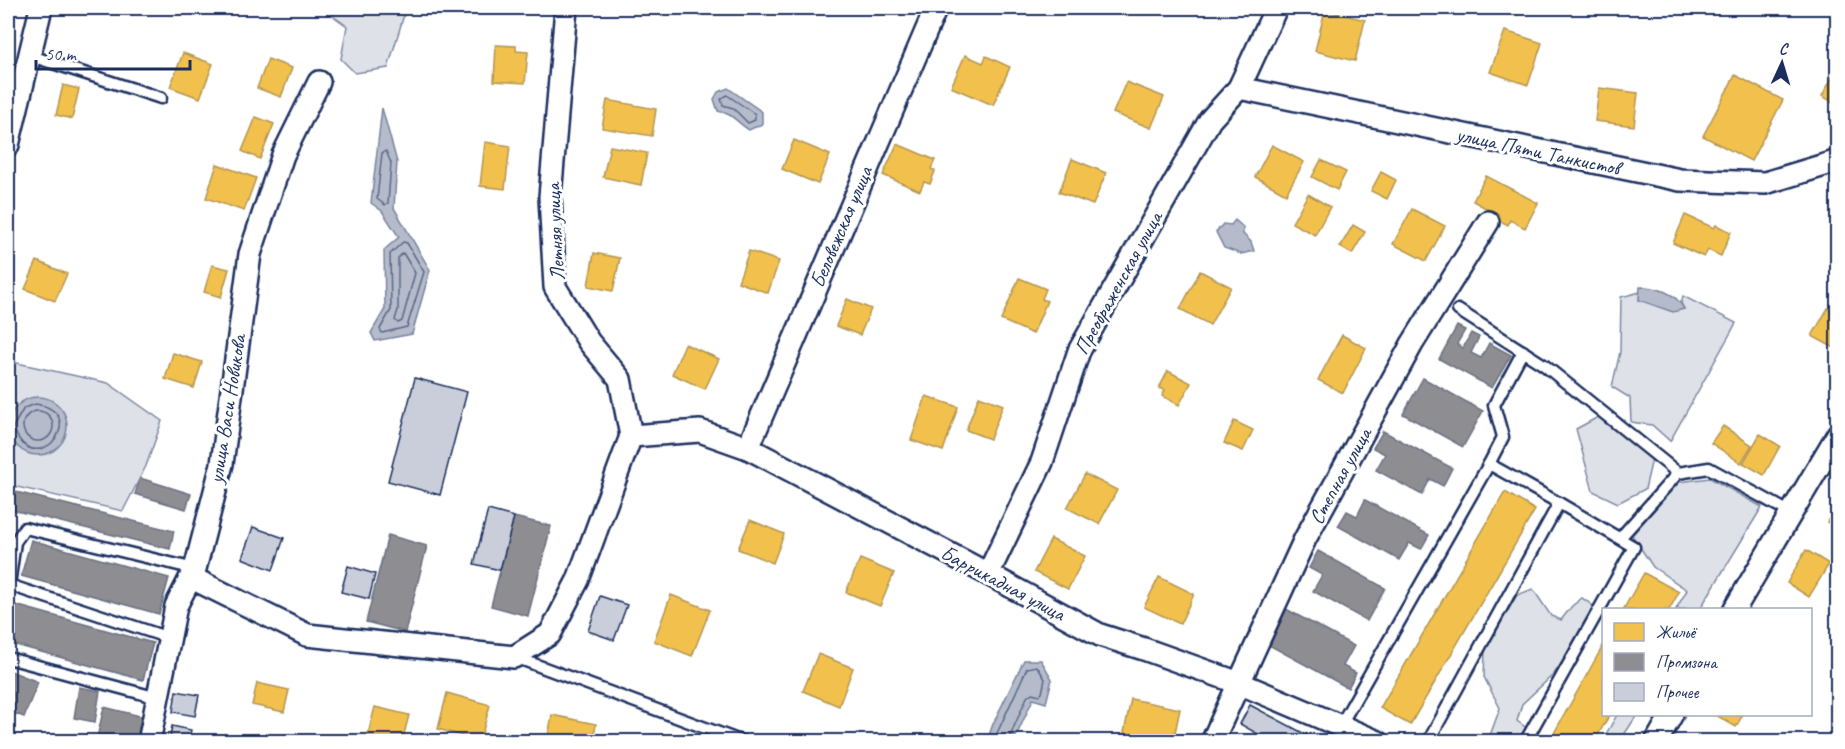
<svg xmlns="http://www.w3.org/2000/svg" width="1845" height="749" font-family="Caveat,sans-serif">
<style>
.green{fill:#dee1e7;stroke:#7c88a2;stroke-width:1.5}
.water{fill:#b5bbca;stroke:#77839f;stroke-width:1.5}
.homes{fill:#f2c14e;stroke:#b29553;stroke-width:1.5}
.industry{fill:#8d8d92;stroke:#6b7182;stroke-width:1.5}
.lines{fill:none;stroke-linecap:round;stroke-linejoin:round}
.shore{stroke:#596789;stroke-width:1.5}
.building{fill:#caceda;stroke:#1b2f5e;stroke-width:1.5}
.lane-casing{stroke:#1b2f5e;stroke-width:15}
.street-casing{stroke:#1b2f5e;stroke-width:26}
.lane{stroke:#fff;stroke-width:10}
.street{stroke:#fff;stroke-width:21}
.labels{text-anchor:middle;dominant-baseline:central;stroke-width:6;stroke-linejoin:round;paint-order:stroke}
.street-label{font-size:21px;fill:#1b2f5e;stroke:#fff}
</style>
<rect width="100%" height="100%" fill="#fff"/>
<filter id="ink" filterUnits="userSpaceOnUse"><feTurbulence type="fractalNoise" baseFrequency=".0167" numOctaves="2"/><feDisplacementMap in="SourceGraphic" scale="12" xChannelSelector="R" yChannelSelector="G"/><feConvolveMatrix kernelMatrix="1 2 1 2 8 2 1 2 1" color-interpolation-filters="sRGB"/></filter>
<g filter="url(#ink)">
<g class="green">
<polygon points="334,8 406,8 388,68 355,73 341,59 347,26 333,16"/>
<polygon points="1640,292 1639,300 1684,309 1681,303 1683,296 1736,323 1670,441 1652,425 1631,422 1630,398 1612,387 1620,352 1621,297"/>
<polygon points="8,361 108,383 162,421 146,466 123,511 8,485"/>
<polygon points="1602,415 1653,455 1645,489 1618,503 1593,491 1576,429"/>
<polygon points="1710,478 1762,507 1700,609 1676,609 1687,590 1653,567 1632,535 1679,482"/>
<polygon points="1533,589 1551,616 1561,620 1572,606 1582,598 1592,605 1594,616 1554,674 1522,704 1517,721 1538,736 1538,741 1488,741 1500,708 1484,677 1485,650 1517,595"/>
<polygon points="1617,715 1637,715 1620,741 1602,741"/>
</g>
<g class="water">
<path d="M 728,88 L 762,112 L 762,124 L 749,130 C 736,122 734,114 718,111 L 714,99 L 718,92 Z"/>
<polygon points="382,108 397,162 394,208 430,270 412,334 375,341 371,333 385,309 384,250 399,237 382,211 371,203"/>
<polygon points="1235,220 1243,227 1243,234 1251,242 1254,251 1241,254 1224,248 1216,232 1223,224 1231,225"/>
<path d="M 1640,287 C 1658,287 1676,293 1684,309 L 1673,312 L 1639,300 Z"/>
<circle cx="38" cy="426" r="29"/>
<polygon points="1024,660 1041,660 1052,679 1046,703 1033,699 1014,741 987,741 993,724"/>
</g>
<g class="homes">
<polygon points="1325,10 1365,20 1355,61 1315,51"/>
<polygon points="1505,31 1542,43 1528,85 1490,72"/>
<polygon points="496,45 516,46 516,51 528,52 525,83 494,81"/>
<polygon points="183,53 213,64 200,98 170,87"/>
<polygon points="965,55 983,63 986,56 1010,67 993,105 951,87"/>
<polygon points="268,59 292,68 281,97 257,88"/>
<polygon points="1838,67 1838,105 1822,96"/>
<polygon points="1735,75 1783,100 1751,161 1703,136"/>
<polygon points="1126,82 1164,97 1151,128 1113,113"/>
<polygon points="63,85 79,89 72,119 56,115"/>
<polygon points="1599,88 1638,93 1634,126 1595,121"/>
<polygon points="607,100 656,109 652,136 602,128"/>
<polygon points="256,117 274,124 260,159 242,151"/>
<polygon points="794,140 830,155 818,184 782,169"/>
<polygon points="485,142 510,146 505,189 480,186"/>
<polygon points="897,144 935,160 931,169 935,171 930,184 924,182 920,191 883,175"/>
<polygon points="1272,145 1304,162 1286,194 1255,177"/>
<polygon points="610,146 647,153 641,185 603,177"/>
<polygon points="1072,159 1106,173 1093,205 1059,192"/>
<polygon points="1321,160 1346,172 1337,190 1312,177"/>
<polygon points="217,164 256,178 244,211 206,198"/>
<polygon points="1381,172 1396,180 1387,199 1371,191"/>
<polygon points="1486,176 1538,203 1525,228 1510,220 1508,225 1489,215 1491,211 1473,201"/>
<polygon points="1308,194 1330,207 1315,235 1292,223"/>
<polygon points="1412,209 1445,226 1426,261 1393,244"/>
<polygon points="1685,215 1714,228 1716,225 1731,232 1721,256 1708,250 1704,257 1673,243"/>
<polygon points="1353,225 1365,232 1352,254 1340,247"/>
<polygon points="749,251 779,261 768,293 738,282"/>
<polygon points="594,253 620,258 613,291 588,286"/>
<polygon points="37,261 67,274 55,301 25,289"/>
<polygon points="212,265 229,269 221,297 204,292"/>
<polygon points="1200,271 1231,287 1210,325 1180,309"/>
<polygon points="1019,278 1046,289 1042,299 1047,301 1033,334 1001,320"/>
<polygon points="847,299 871,309 860,335 836,326"/>
<polygon points="1837,307 1838,307 1838,350 1812,336 1828,308 1835,312"/>
<polygon points="1342,335 1366,348 1343,393 1318,380"/>
<polygon points="685,344 719,359 705,389 672,374"/>
<polygon points="173,353 202,362 194,388 165,379"/>
<polygon points="1168,371 1191,383 1179,405 1162,396 1165,390 1159,388"/>
<polygon points="926,396 958,407 943,451 911,440"/>
<polygon points="979,396 1003,405 990,439 966,430"/>
<polygon points="1234,421 1253,430 1243,451 1224,443"/>
<polygon points="1723,426 1752,445 1741,463 1711,443"/>
<polygon points="1760,434 1780,446 1764,475 1743,463"/>
<polygon points="1085,474 1117,490 1099,524 1067,508"/>
<polygon points="1505,492 1535,510 1410,725 1380,708"/>
<polygon points="1838,504 1838,529 1827,522"/>
<polygon points="750,520 784,534 773,563 738,549"/>
<polygon points="1051,539 1085,556 1068,589 1034,572"/>
<polygon points="1806,550 1829,564 1809,597 1787,583"/>
<polygon points="860,559 894,573 880,606 846,592"/>
<polygon points="1644,573 1679,592 1669,610 1623,610"/>
<polygon points="1159,577 1194,594 1180,624 1144,607"/>
<polygon points="671,595 710,610 692,656 654,641"/>
<polygon points="1604,644 1604,714 1610,714 1594,742 1549,742"/>
<polygon points="818,654 853,668 839,706 803,691"/>
<polygon points="257,683 289,690 284,712 252,705"/>
<polygon points="447,693 490,705 480,741 438,729"/>
<polygon points="1131,699 1180,709 1173,742 1122,742"/>
<polygon points="375,707 409,715 402,742 380,742 367,738"/>
<polygon points="1714,714 1743,714 1736,727"/>
<polygon points="552,715 596,724 593,742 547,742"/>
</g>
<g class="industry">
<polygon points="1457,326 1465,330 1457,344 1463,348 1471,333 1479,337 1471,353 1481,358 1489,343 1511,355 1492,388 1439,359"/>
<polygon points="1423,378 1483,411 1463,447 1403,414"/>
<polygon points="1383,431 1452,468 1443,486 1430,479 1422,495 1376,470 1385,454 1373,448"/>
<polygon points="140,478 191,494 186,509 135,494"/>
<polygon points="8,490 174,531 170,549 8,509"/>
<polygon points="1365,500 1429,535 1421,549 1409,543 1399,560 1338,526 1347,511 1357,516"/>
<polygon points="514,517 551,526 528,616 491,606"/>
<polygon points="388,535 427,546 405,632 366,622"/>
<polygon points="31,540 169,578 159,614 21,576"/>
<polygon points="1318,551 1385,588 1367,621 1313,591 1322,575 1309,568"/>
<polygon points="8,603 153,643 143,680 8,643"/>
<polygon points="1286,609 1354,646 1343,666 1356,673 1348,688 1267,644"/>
<polygon points="8,670 38,682 24,717 8,711"/>
<polygon points="79,687 100,691 95,722 74,718"/>
<polygon points="104,707 144,717 138,742 96,742"/>
</g>
<g class="lines">
<g class="shore">
<polygon points="727,95 755,114 755,120 748,123 733,108 723,105 721,99"/>
<polygon points="386,151 391,163 388,203 385,205 377,199 382,153"/>
<polygon points="403,242 407,243 424,272 407,327 382,333 380,329 391,310 390,254"/>
<polygon points="403,253 415,273 402,321 398,323 395,320 398,310 398,258"/>
<path d="M 36,404 C 89,413 42,473 19,439 C 17,436 15,431 13,427 L 24,408 Z"/>
<circle cx="38" cy="426" r="15"/>
<polyline points="993,742 1027,668 1037,666 1045,679 1042,693 1040,695 1032,693 1027,697 1013,729 1009,742"/>
</g>
</g>
<g class="building">
<polygon points="415,378 467,392 440,495 388,481"/>
<polygon points="488,510 514,517 500,570 474,564"/>
<polygon points="253,527 284,538 273,570 242,558"/>
<polygon points="348,566 375,574 369,599 341,592"/>
<polygon points="600,596 627,605 614,640 588,631"/>
<polygon points="176,691 199,695 195,716 173,712"/>
<polygon points="1250,705 1320,742 1272,742 1240,724"/>
<polygon points="172,726 191,730 188,742 169,742"/>
</g>
<g class="lines">
<g class="lane-casing">
<g id="lane">
<polyline points="31,56 161,98"/>
<polyline points="1458,310 1544,365 1678,473"/>
<polyline points="1489,464 1559,503"/>
<polyline points="1620,538 1678,473 1709,468 1791,513"/>
<polyline points="169,638 9,585 15,542 25,528 195,569"/>
<polyline points="515,657 743,742"/>
<polyline points="8,658 158,698"/>
<polyline points="1340,726 1489,464 1503,437 1494,405 1523,351"/>
<polyline points="1428,742 1559,503 1634,547 1525,742"/>
</g>
</g>
<g class="street-casing">
<g id="street">
<polyline points="566,8 550,197 555,287 589,342 620,379 631,436"/>
<polyline points="1239,88 1680,180 1765,183 1838,161"/>
<polyline points="8,145 41,8"/>
<polyline points="631,436 700,431 748,448 988,574 1100,635 1144,649 1239,683 1378,742"/>
<polyline points="748,448 936,8"/>
<polyline points="988,574 1042,462 1079,351 1210,120 1239,88 1276,8"/>
<polyline points="192,578 307,635 514,657 550,634 578,580 631,436"/>
<polyline points="1734,610 1838,434"/>
<polyline points="149,742 176,606 195,569 222,464 250,254 283,155 319,82"/>
<polyline points="1212,742 1305,539 1412,344 1488,222"/>
<polyline points="1656,742 1672,714"/>
</g>
</g>
<use href="#lane" class="lane"/>
<use href="#street" class="street"/>
</g>
</g>
<g class="labels">
<g class="street-label">
<text transform="translate(1538 151) rotate(12)">улица Пяти Танкистов</text>
<text transform="translate(841 227) rotate(-67)">Беловежская улица</text>
<text transform="translate(555 232) rotate(-93)">Летняя улица</text>
<text transform="translate(1118 283) rotate(-61)">Преображенская улица</text>
<text transform="translate(227 409) rotate(-81)">улица Васи Новикова</text>
<text transform="translate(1340 476) rotate(-61)">Степная улица</text>
<text transform="translate(1003 583) rotate(28)">Баррикадная улица</text>
</g>
</g>
<rect width="1845" height="749" fill="none" stroke="#fff" stroke-width="30"/>
<rect x="15" y="15" width="1815" height="719" fill="none" stroke="#1b2f5e" stroke-width="2" filter="url(#ink)"/>
<rect x="1602" y="608" width="210" height="108" fill="#ffffff" stroke="#a4acbf" stroke-width="1.5"/>
<rect x="1614" y="623" width="30" height="18" fill="#f2c14e" stroke="#a4acbf" stroke-width="1.5"/>
<text x="1656" y="638" font-size="18" fill="#1b2f5e">Жильё</text>
<rect x="1614" y="653" width="30" height="18" fill="#8d8d92" stroke="#a4acbf" stroke-width="1.5"/>
<text x="1656" y="668" font-size="18" fill="#1b2f5e">Промзона</text>
<rect x="1614" y="683" width="30" height="18" fill="#caceda" stroke="#a4acbf" stroke-width="1.5"/>
<text x="1656" y="698" font-size="18" fill="#1b2f5e">Прочее</text>
<g transform="translate(1782 63) rotate(4)" stroke="#ffffff" stroke-width="4.5" paint-order="stroke">
<path d="M0-4.5L10 22L0 15L-10 22Z" fill="#1b2f5e"/>
<text y="-9" font-size="16" font-weight="bold" text-anchor="middle" fill="#1b2f5e">С</text>
</g>
<path d="M36 60v9h154v-9" fill="none" stroke="#1b2f5e" stroke-width="3"/>
<text x="45" y="60" font-size="18" fill="#1b2f5e" stroke="#ffffff" stroke-width="4.5" paint-order="stroke">50 m</text>
</svg>
